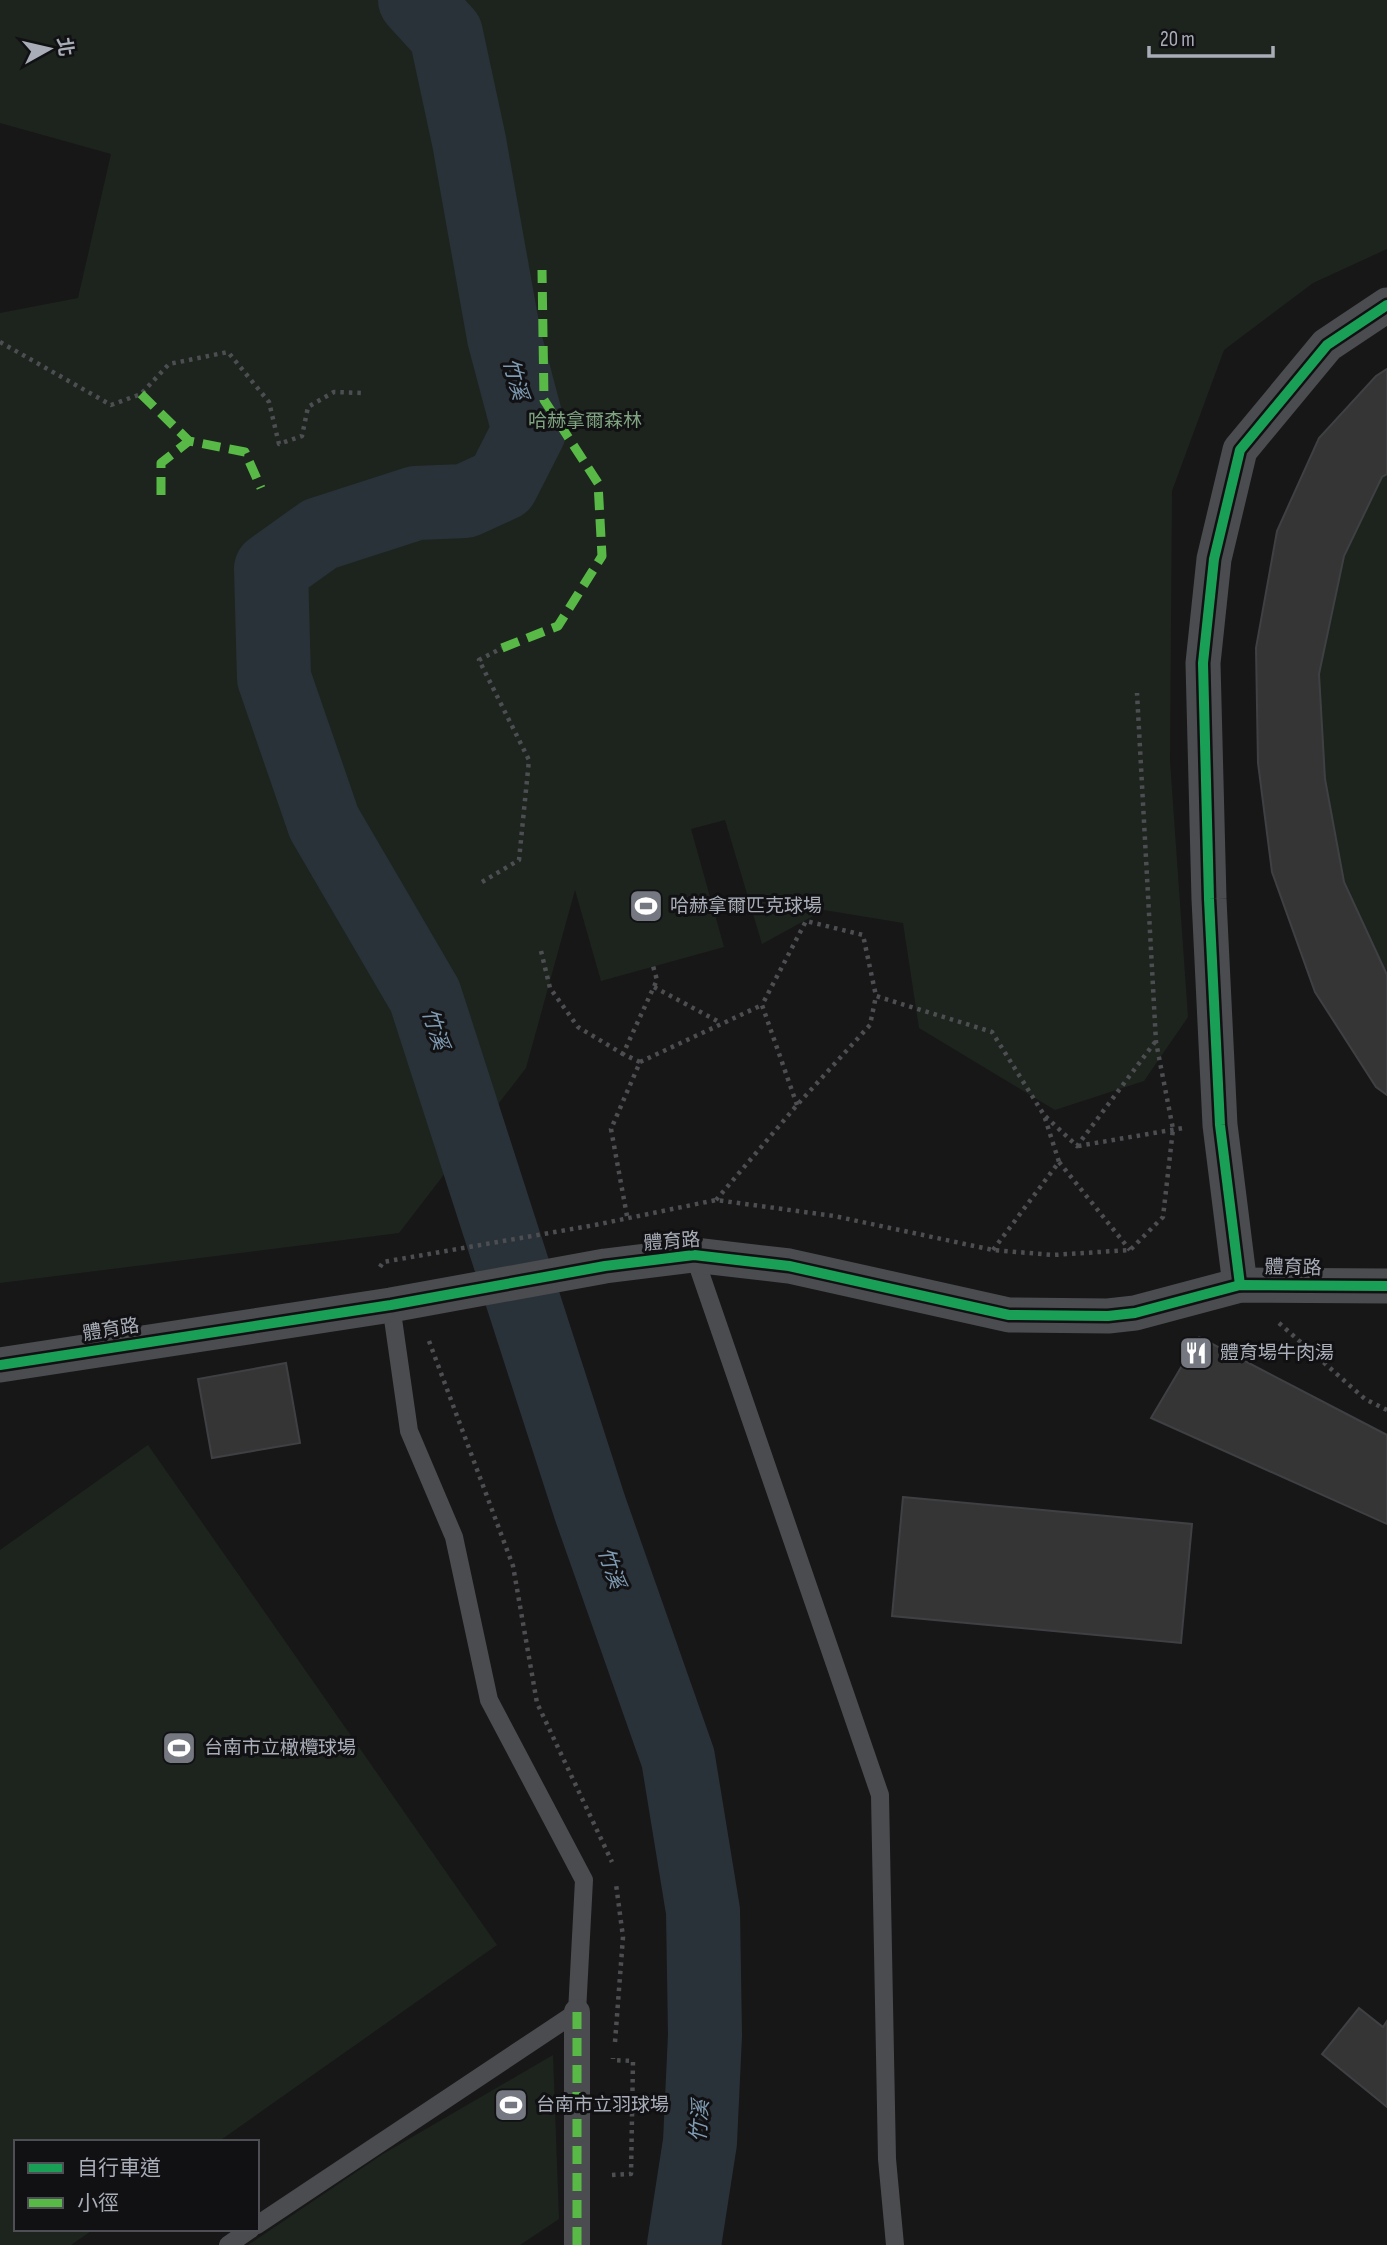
<svg xmlns="http://www.w3.org/2000/svg" width="1387" height="2245" font-family="'Sofia Sans Condensed','Noto Sans TC',sans-serif">
<style>
.green{fill:#1d241e}
.lines{fill:none;stroke-linecap:round;stroke-linejoin:round}
.river{stroke:#2a3239;stroke-width:74}
.building{fill:#353536;stroke:#3f4043;stroke-width:2}
.path{stroke:#4d4e52;stroke-width:4.5;stroke-dasharray:3.5 5;stroke-linecap:butt}
.service{stroke:#4b4c50;stroke-width:18}
.pedestrian{stroke:#4b4c50;stroke-width:26}
.minor{stroke:#4b4c50;stroke-width:35}
.quiet{stroke:#58b947;stroke-width:9;stroke-dasharray:18 9;stroke-linecap:butt}
.cycleway-casing{stroke:#111113;stroke-width:15}
.cycleway{stroke:#1a9f57;stroke-width:10}
.labels{text-anchor:middle;dominant-baseline:central;stroke-width:6;stroke-linejoin:round;paint-order:stroke}
.park-label{font-size:19px;fill:#7fa381;stroke:#111113}
.poi-label{font-size:19px;fill:#a8adb8;stroke:#111113;text-anchor:start}
.street-label{font-size:19px;fill:#a8adb8;stroke:#111113}
.water-label{font-size:21px;font-style:italic;fill:#7f9bb3;stroke:#111113}
</style>
<rect width="100%" height="100%" fill="#171717"/>
<g class="green">
<polygon points="0,0 1387,0 1387,249 1313,283 1224,350 1172,491 1170,761 1188,1017 1144,1081 1055,1110 919,1028 903,923 824,910 762,944 725,820 691,829 724,947 601,981 575,890 526,1068 399,1233 0,1283 0,313 78,298 111,154 0,123"/>
<polygon points="1387,369 1387,1095 1376,1087 1315,992 1272,872 1258,763 1256,648 1277,531 1319,438 1376,376"/>
<polygon points="148,1445 497,1945 218,2142 16,2142 16,2229 94,2229 71,2245 0,2245 0,1550"/>
<polygon points="553,2055 559,2219 520,2245 248,2245 383,2154"/>
</g>
<g class="lines">
<polyline class="river" points="415,0 446,34 469,141 504,337 529,431 502,484 465,501 416,503 320,534 271,569 274,678 324,823 425,996 590,1508 678,1758 703,1911 705,2035 700,2142 684,2245"/>
</g>
<g class="building">
<polygon points="1387,369 1387,474 1382,477 1344,556 1319,674 1325,779 1344,882 1387,975 1387,1095 1376,1087 1315,992 1272,872 1258,763 1256,648 1277,531 1319,438 1376,376"/>
<polygon points="1199,1337 1387,1435 1387,1524 1151,1418"/>
<polygon points="286,1363 300,1443 212,1458 198,1379"/>
<polygon points="903,1497 1192,1524 1181,1643 892,1616"/>
<polygon points="1359,2008 1383,2027 1387,2021 1387,2107 1322,2054"/>
</g>
<g class="lines">
<g class="path">
<polyline points="0,342 111,405 141,394 169,364 228,352 269,402 279,444 302,436 308,407 334,392 363,393"/>
<polyline points="482,882 519,860 529,760 479,660 502,648"/>
<polyline points="541,951 550,988 578,1027 623,1054"/>
<polyline points="654,987 721,1023"/>
<polyline points="640,1062 762,1005"/>
<polyline points="797,1105 762,1005 806,921 863,935 876,996"/>
<polyline points="1078,1146 1183,1128"/>
<polyline points="1059,1162 1130,1250"/>
<polyline points="716,1200 797,1105 870,1025 876,996 992,1032 1044,1115"/>
<polyline points="627,1216 611,1129 640,1062 623,1054 657,980 653,966"/>
<polyline points="993,1250 1059,1162 1044,1115 1077,1146 1155,1042"/>
<polyline points="380,1267 383,1262 595,1225 716,1200 834,1216 993,1250 1053,1255 1130,1250 1163,1217 1173,1129 1156,1042 1137,693"/>
<polyline points="1279,1323 1365,1399 1387,1410"/>
<polyline points="429,1341 513,1566 537,1703 612,1862"/>
<polyline points="615,2042 623,1937 616,1884"/>
<polyline points="612,2175 631,2174 633,2061 613,2060 613,2058"/>
</g>
<g class="service">
<polyline points="694,1255 880,1795 887,2159 895,2245"/>
<polyline points="257,2225 577,2012 584,1880 489,1700 454,1537 409,1431 391,1305"/>
<polyline points="228,2245 251,2229"/>
</g>
<polyline class="pedestrian" points="577,2245 577,2012"/>
<g class="minor">
<polyline points="1240,1285 1220,1125 1209,899 1203,663 1214,559 1240,450 1327,345 1387,305"/>
<polyline points="0,1365 391,1305 605,1266 694,1255 789,1266 1009,1315 1108,1316 1135,1313 1240,1285 1387,1286"/>
</g>
<g class="quiet">
<polyline points="141,394 189,441 245,452 261,488"/>
<polyline points="161,495 161,463 189,441"/>
<polyline points="502,648 558,626 602,556 598,483 544,400 542,270"/>
<polyline points="577,2245 577,2012"/>
</g>
<g class="cycleway-casing">
<g id="cycleway">
<polyline points="1240,1285 1220,1125 1209,899 1203,663 1214,559 1240,450 1327,345 1387,305"/>
<polyline points="0,1365 391,1305 605,1266 694,1255 789,1266 1009,1315 1108,1316 1135,1313 1240,1285 1387,1286"/>
</g>
</g>
<use href="#cycleway" class="cycleway"/>
</g>
<defs>
<g id="stadium-square" transform="scale(1.75)"><rect x="-9" y="-9" width="18" height="18" rx="4" fill="#757880" stroke="#111113"/><path d="M0-5a6.5 5 0 1 0 0 10a6.5 5 0 1 0 0-10ZM-3.5-1.8h7v3.6h-7Z" fill="#fff"/></g>
<g id="restaurant-square" transform="scale(1.75)"><rect x="-9" y="-9" width="18" height="18" rx="4" fill="#757880" stroke="#111113"/><path d="M-5-6h1v4h1v-4h1v4h1v-4h1v5L-1.5 .5V6h-2V.5L-5-1ZM5-6V6H3V1.5H1.5Q1.5-4 5-6Z" fill="#fff"/></g>
</defs>
<g fill-rule="evenodd">
<use href="#stadium-square" x="646" y="906"/>
<use href="#restaurant-square" x="1196" y="1353"/>
<use href="#stadium-square" x="179" y="1748"/>
<use href="#stadium-square" x="511" y="2105"/>
</g>
<g class="labels">
<g class="park-label">
<text x="585" y="421">哈赫拿爾森林</text>
</g>
<g class="poi-label">
<text x="670" y="906">哈赫拿爾匹克球場</text>
<text x="1220" y="1353">體育場牛肉湯</text>
<text x="204" y="1748">台南市立橄欖球場</text>
<text x="536" y="2105">台南市立羽球場</text>
</g>
<g class="street-label">
<text transform="translate(672 1242) rotate(-4)">體育路</text>
<text transform="translate(1293 1268) rotate(1)">體育路</text>
<text transform="translate(111 1330) rotate(-9)">體育路</text>
</g>
<g class="water-label">
<text transform="translate(515 379) rotate(75)">竹溪</text>
<text transform="translate(435 1029) rotate(72)">竹溪</text>
<text transform="translate(611 1568) rotate(71)">竹溪</text>
<text transform="translate(700 2121) rotate(-86)">竹溪</text>
</g>
</g>
<rect x="14" y="2140" width="245" height="91" fill="#111113" stroke="#4d4f55" stroke-width="2"/>
<rect x="28" y="2163" width="35" height="10" fill="#1a9f57" stroke="#4d4f55" stroke-width="2"/>
<text x="77" y="2175" font-size="21" fill="#a8adb8">自行車道</text>
<rect x="28" y="2198" width="35" height="10" fill="#58b947" stroke="#4d4f55" stroke-width="2"/>
<text x="77" y="2210" font-size="21" fill="#a8adb8">小徑</text>
<g transform="translate(49 49) rotate(82)" stroke="#111113" stroke-width="5" paint-order="stroke">
<path d="M0-5L12 26L0 18L-12 26Z" fill="#a8adb8"/>
<text y="-10" font-size="19" font-weight="bold" text-anchor="middle" fill="#a8adb8">北</text>
</g>
<path d="M1149 46v10h124v-10" fill="none" stroke="#a8adb8" stroke-width="3.5"/>
<text x="1160" y="46" font-size="21" fill="#a8adb8" stroke="#111113" stroke-width="5" paint-order="stroke">20 m</text>
</svg>
